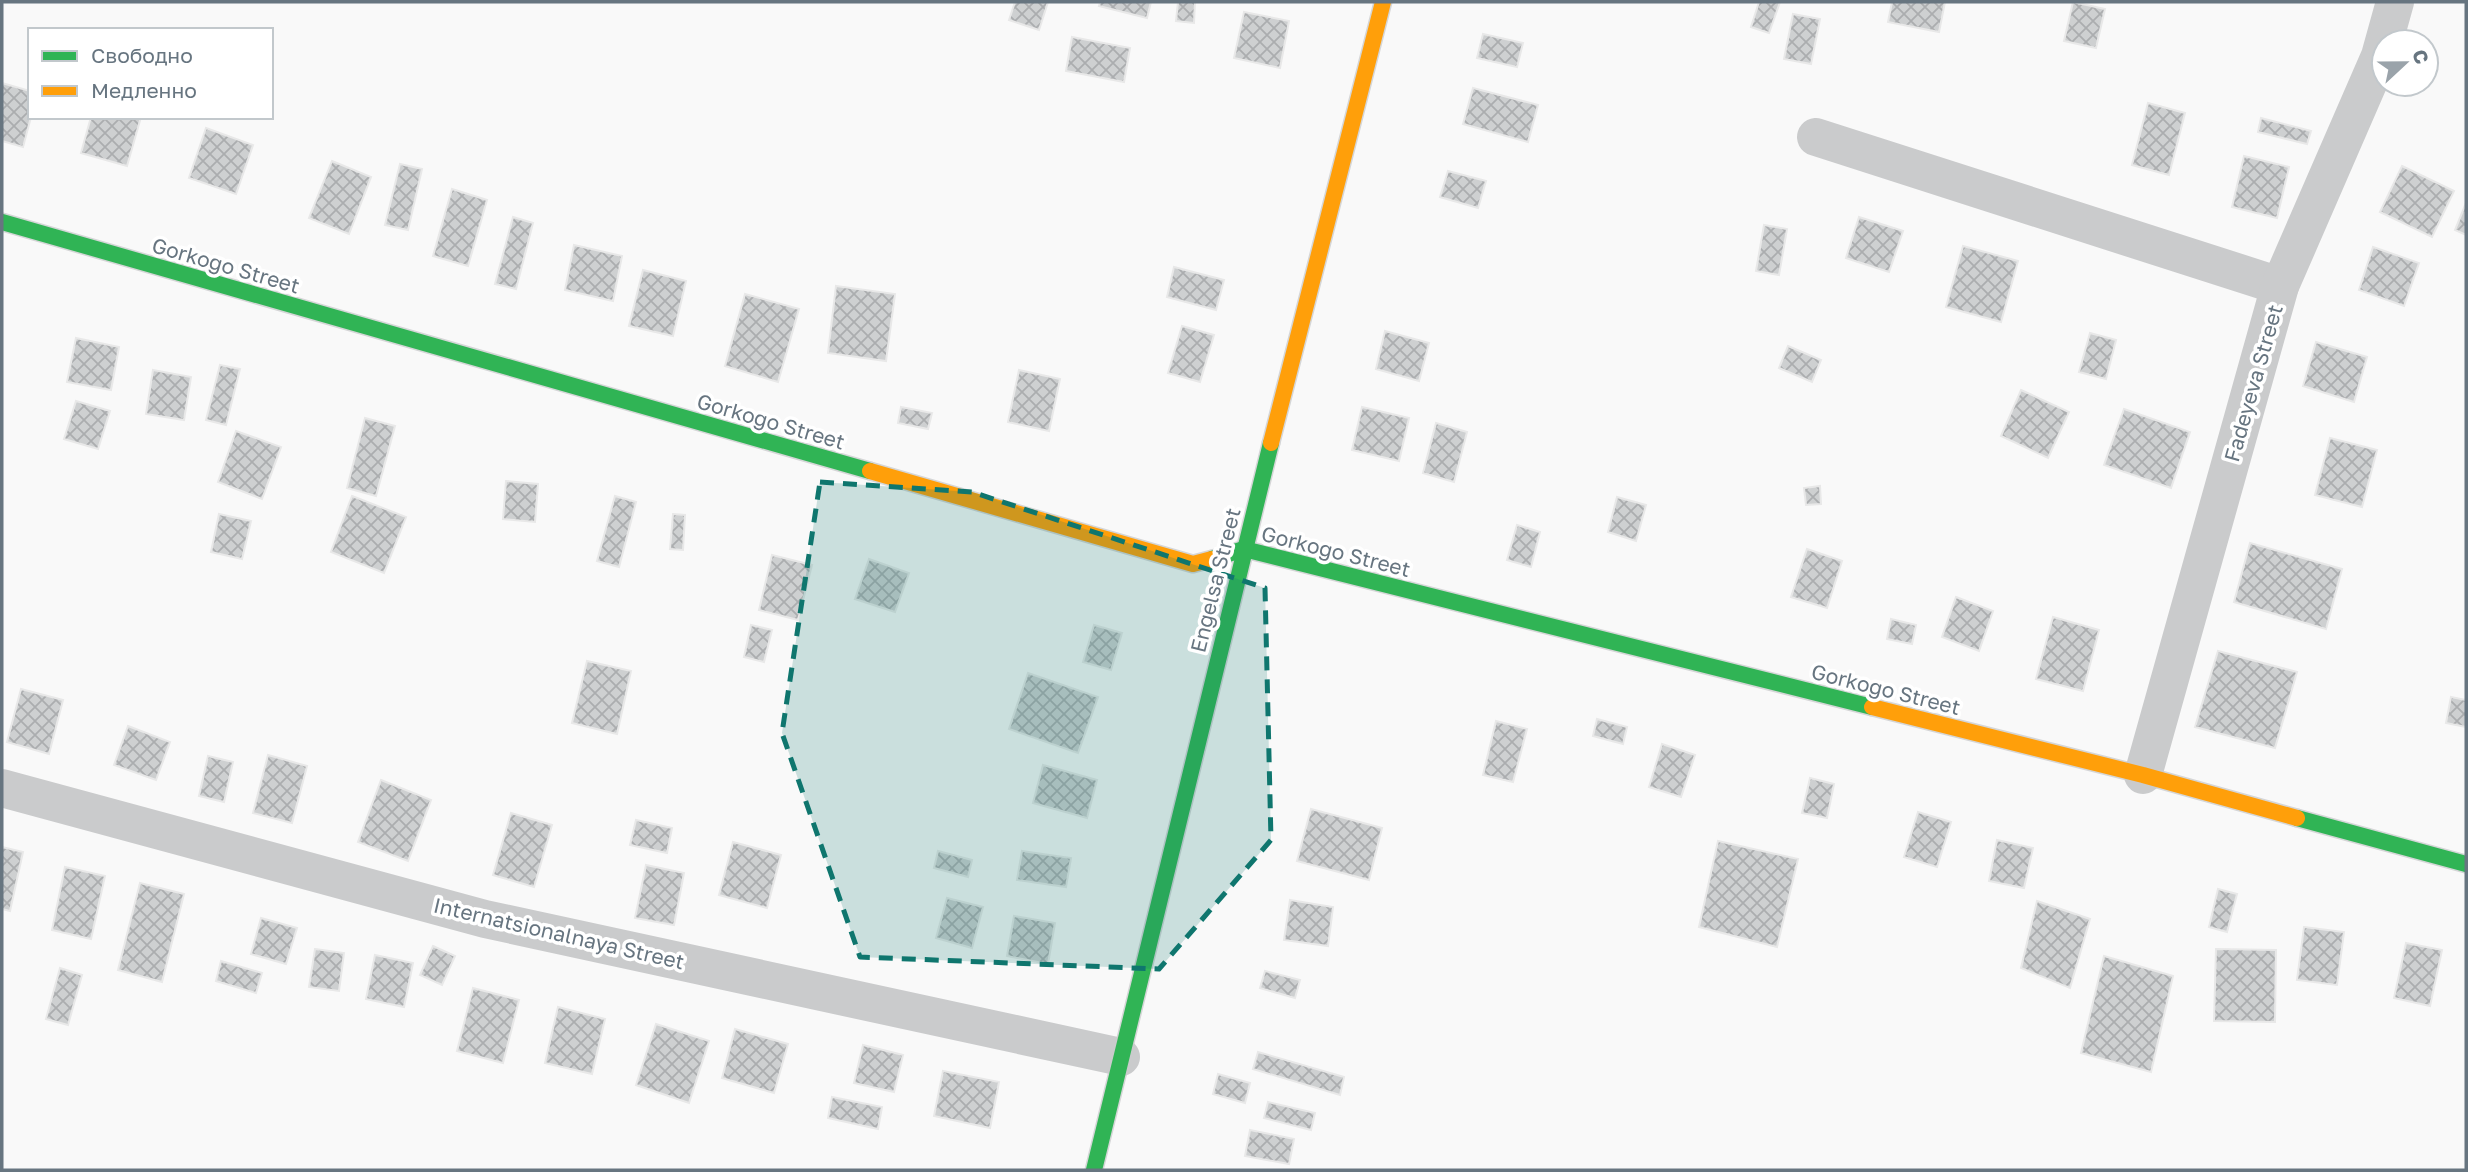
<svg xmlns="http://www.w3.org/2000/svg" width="2468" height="1172" font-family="'Golos Text',sans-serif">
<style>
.building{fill:url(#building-cross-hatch);stroke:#e8e8e8;stroke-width:2}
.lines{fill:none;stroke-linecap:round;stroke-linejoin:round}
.fast-casing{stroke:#d5d6d7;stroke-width:19}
.slow-casing{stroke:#d5d6d7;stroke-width:19}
.street{stroke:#cacbcc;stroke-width:38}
.fast{stroke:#30b455;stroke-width:16}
.slow{stroke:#ff9f0a;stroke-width:16}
.marked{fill:#0f766e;fill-opacity:0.2;stroke:#0f766e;stroke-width:5;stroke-dasharray:14 9;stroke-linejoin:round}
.labels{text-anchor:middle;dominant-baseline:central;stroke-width:7;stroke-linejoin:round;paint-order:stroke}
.street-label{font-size:21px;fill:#677580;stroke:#fff}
</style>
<defs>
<pattern id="building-cross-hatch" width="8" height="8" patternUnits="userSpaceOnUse" patternTransform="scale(1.75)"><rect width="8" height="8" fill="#ced0d1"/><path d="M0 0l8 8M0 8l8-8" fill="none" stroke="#abadaf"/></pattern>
</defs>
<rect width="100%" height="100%" fill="#f9f9f9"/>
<g class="building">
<polygon points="1015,2 1048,2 1039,30 1009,20"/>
<polygon points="1100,2 1151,2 1147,18 1099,6"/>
<polygon points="1178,2 1195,2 1194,23 1176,21"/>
<polygon points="1759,2 1780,2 1769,33 1751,27"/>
<polygon points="1892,2 1945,2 1939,32 1888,22"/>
<polygon points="2073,2 2105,9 2096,48 2064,41"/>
<polygon points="1244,12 1289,21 1280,68 1234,58"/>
<polygon points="1793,14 1820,19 1811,64 1784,59"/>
<polygon points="1483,34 1523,43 1517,67 1477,58"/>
<polygon points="1072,37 1130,48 1124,82 1066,71"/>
<polygon points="2,83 30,91 31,117 23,147 2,141"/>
<polygon points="1473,88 1538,105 1528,142 1463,124"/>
<polygon points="2148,103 2185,113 2169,175 2132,165"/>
<polygon points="91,117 141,117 127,166 81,153"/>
<polygon points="2261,118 2311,131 2307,144 2258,132"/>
<polygon points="206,128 253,145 236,194 189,178"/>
<polygon points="2244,156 2289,167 2277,218 2232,207"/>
<polygon points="332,161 371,177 349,234 309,218"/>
<polygon points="400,164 422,169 408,230 385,225"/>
<polygon points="2402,166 2454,191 2432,237 2380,212"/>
<polygon points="1448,171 1486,181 1478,208 1440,197"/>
<polygon points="452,189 487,200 468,266 433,256"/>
<polygon points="2466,203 2466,235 2455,230"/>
<polygon points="513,217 533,223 516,289 495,284"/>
<polygon points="1859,217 1903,231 1889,272 1846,258"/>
<polygon points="1764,225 1787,229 1779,275 1756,271"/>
<polygon points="574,245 622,256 613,301 565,290"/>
<polygon points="1963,246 2018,261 2001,322 1946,307"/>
<polygon points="2373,247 2419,263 2404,306 2359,290"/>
<polygon points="1174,267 1224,280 1216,310 1167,297"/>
<polygon points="643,270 686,281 673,336 629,326"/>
<polygon points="836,286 895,294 886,361 828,353"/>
<polygon points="745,294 799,309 778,382 725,366"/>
<polygon points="1182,326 1214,335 1200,382 1168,373"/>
<polygon points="1385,331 1429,343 1419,381 1376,369"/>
<polygon points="2090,333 2116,340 2106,379 2079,372"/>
<polygon points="76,338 119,347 111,390 67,382"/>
<polygon points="2316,342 2367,357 2354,402 2303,386"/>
<polygon points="1788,346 1821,360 1812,382 1779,368"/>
<polygon points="220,365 240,369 226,425 206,420"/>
<polygon points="153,370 191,377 184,420 146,414"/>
<polygon points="1019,370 1060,379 1049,431 1008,422"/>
<polygon points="2021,390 2069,412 2048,458 2001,436"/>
<polygon points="76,401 110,411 98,449 64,439"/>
<polygon points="901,407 932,413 928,429 898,423"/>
<polygon points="1362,407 1409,418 1399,461 1352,450"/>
<polygon points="2124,409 2190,432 2171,488 2104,465"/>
<polygon points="365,418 395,426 376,496 347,488"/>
<polygon points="1436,423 1467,432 1454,482 1423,473"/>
<polygon points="236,431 281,447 262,499 218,482"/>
<polygon points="2330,438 2377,450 2362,507 2315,495"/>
<polygon points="506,481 538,484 535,522 503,519"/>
<polygon points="1820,486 1821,504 1806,505 1804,488"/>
<polygon points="352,496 406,517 384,573 331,552"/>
<polygon points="615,496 636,502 619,567 597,561"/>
<polygon points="1617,497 1646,505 1636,541 1608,532"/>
<polygon points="219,514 251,521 242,559 211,552"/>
<polygon points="673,514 685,515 683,550 670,549"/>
<polygon points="1517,525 1540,532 1531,567 1507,560"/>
<polygon points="2250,543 2342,569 2326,629 2234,602"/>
<polygon points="1807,549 1842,561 1827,608 1791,597"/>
<polygon points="772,555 812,565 798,620 759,610"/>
<polygon points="869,559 909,573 895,612 855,599"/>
<polygon points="1956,597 1993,611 1979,651 1942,637"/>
<polygon points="2053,617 2099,630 2083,691 2036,679"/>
<polygon points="1891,619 1916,625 1912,644 1887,639"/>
<polygon points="751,625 772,630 764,662 744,657"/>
<polygon points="1094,625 1122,633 1111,670 1083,662"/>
<polygon points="2218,651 2297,672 2275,748 2195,727"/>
<polygon points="587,661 631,671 617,734 572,723"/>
<polygon points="1028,673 1098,697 1078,753 1009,729"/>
<polygon points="21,689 63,700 49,754 7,742"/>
<polygon points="2451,697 2466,700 2466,727 2446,723"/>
<polygon points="1597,719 1627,727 1623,744 1593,736"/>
<polygon points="1496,721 1527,729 1513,782 1483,775"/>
<polygon points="128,726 170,742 156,780 114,765"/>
<polygon points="1662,744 1695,755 1681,797 1649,787"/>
<polygon points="268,755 307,766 292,823 253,813"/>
<polygon points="208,756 233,762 224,802 199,796"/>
<polygon points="1043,765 1097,780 1087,818 1033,803"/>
<polygon points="1810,778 1834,784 1827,818 1802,813"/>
<polygon points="381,780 431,800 408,861 358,842"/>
<polygon points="1311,809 1382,828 1369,880 1297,861"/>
<polygon points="1918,812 1951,822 1937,867 1904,857"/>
<polygon points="511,813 552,825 534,887 493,875"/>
<polygon points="636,820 672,828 667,853 630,845"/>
<polygon points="1997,840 2033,848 2024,888 1989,881"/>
<polygon points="1718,841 1798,859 1777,947 1699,927"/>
<polygon points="733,842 781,855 767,908 719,895"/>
<polygon points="2,847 23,852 10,911 2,909"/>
<polygon points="938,851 972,860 968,877 934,868"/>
<polygon points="1022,851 1071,858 1066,887 1017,880"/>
<polygon points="646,865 684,873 674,925 635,918"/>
<polygon points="65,867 105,876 91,939 52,930"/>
<polygon points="140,883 184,894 162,982 118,970"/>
<polygon points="2218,889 2237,894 2227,932 2209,927"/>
<polygon points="947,898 983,907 972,948 936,938"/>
<polygon points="1290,900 1333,907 1328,946 1284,940"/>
<polygon points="2037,901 2090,919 2070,988 2021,968"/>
<polygon points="1014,916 1055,923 1048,964 1007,956"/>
<polygon points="261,918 297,928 286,964 251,954"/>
<polygon points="2304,927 2344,932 2337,985 2297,980"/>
<polygon points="2406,943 2442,950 2430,1006 2394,998"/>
<polygon points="433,946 455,956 442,985 420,975"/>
<polygon points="315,949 344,953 339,991 309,987"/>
<polygon points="2216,949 2276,950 2275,1022 2214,1021"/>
<polygon points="375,955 413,963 404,1007 366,999"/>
<polygon points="2104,956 2173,976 2151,1072 2081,1053"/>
<polygon points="221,961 262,973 256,993 216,981"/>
<polygon points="60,968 82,975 68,1025 46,1019"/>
<polygon points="1265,971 1300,980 1295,998 1260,988"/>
<polygon points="473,988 519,1000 503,1063 457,1051"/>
<polygon points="558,1007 605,1019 592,1074 545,1063"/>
<polygon points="656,1024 709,1041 689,1103 636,1085"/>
<polygon points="735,1029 788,1044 774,1093 722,1078"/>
<polygon points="863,1045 903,1055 894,1092 854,1083"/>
<polygon points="1258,1052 1344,1077 1340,1095 1253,1069"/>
<polygon points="943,1071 999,1082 990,1128 934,1116"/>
<polygon points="1218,1074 1250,1083 1245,1103 1213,1094"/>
<polygon points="832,1097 882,1107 878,1129 828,1118"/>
<polygon points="1268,1102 1315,1113 1311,1130 1264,1118"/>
<polygon points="1250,1130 1294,1139 1289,1164 1245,1156"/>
</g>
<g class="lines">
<g class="fast-casing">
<g id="fast">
<polyline points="2,222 870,471"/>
<polyline points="1212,559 1244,549 1872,707"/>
<polyline points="2297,818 2466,864"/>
<polyline points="1094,1170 1271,443"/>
</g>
</g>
<g class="slow-casing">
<g id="slow">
<polyline points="1271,443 1383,2"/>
<polyline points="870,471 1193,564 1212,559"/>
<polyline points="1872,707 2143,775 2297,818"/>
</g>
</g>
<g class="street">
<polyline points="1816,137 2280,286"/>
<polyline points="2143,775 2280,286 2380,56 2395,2"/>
<polyline points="2,788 485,919 1121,1057"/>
</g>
<use href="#fast" class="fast"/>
<use href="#slow" class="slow"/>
</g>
<path class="marked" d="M 820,482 L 972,492 L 1265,588 L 1271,840 L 1159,969 L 860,957 L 782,733 Z"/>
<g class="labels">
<g class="street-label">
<text transform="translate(226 265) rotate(16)">Gorkogo Street</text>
<text transform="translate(2253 383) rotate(-74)">Fadeyeva Street</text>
<text transform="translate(771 421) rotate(16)">Gorkogo Street</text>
<text transform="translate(1336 551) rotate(14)">Gorkogo Street</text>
<text transform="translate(1215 580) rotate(-76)">Engelsa Street</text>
<text transform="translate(1886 689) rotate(14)">Gorkogo Street</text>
<text transform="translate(559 933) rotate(13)">Internatsionalnaya Street</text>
</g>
</g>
<rect width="2468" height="1172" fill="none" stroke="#677580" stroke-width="7"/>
<rect x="28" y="28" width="245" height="91" fill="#ffffff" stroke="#c2c8cc" stroke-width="2"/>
<rect x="42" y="51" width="35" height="10" fill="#30b455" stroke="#c2c8cc" stroke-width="2"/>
<text x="91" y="63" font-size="21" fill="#677580">Свободно</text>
<rect x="42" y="86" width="35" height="10" fill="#ff9f0a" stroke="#c2c8cc" stroke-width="2"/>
<text x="91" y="98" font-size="21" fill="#677580">Медленно</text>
<g transform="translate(2405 63) rotate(68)"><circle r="33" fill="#ffffff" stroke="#c2c8cc" stroke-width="2"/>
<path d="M0-5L12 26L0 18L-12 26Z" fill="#9aa3aa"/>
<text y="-10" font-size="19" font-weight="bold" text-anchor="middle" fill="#677580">С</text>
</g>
</svg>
